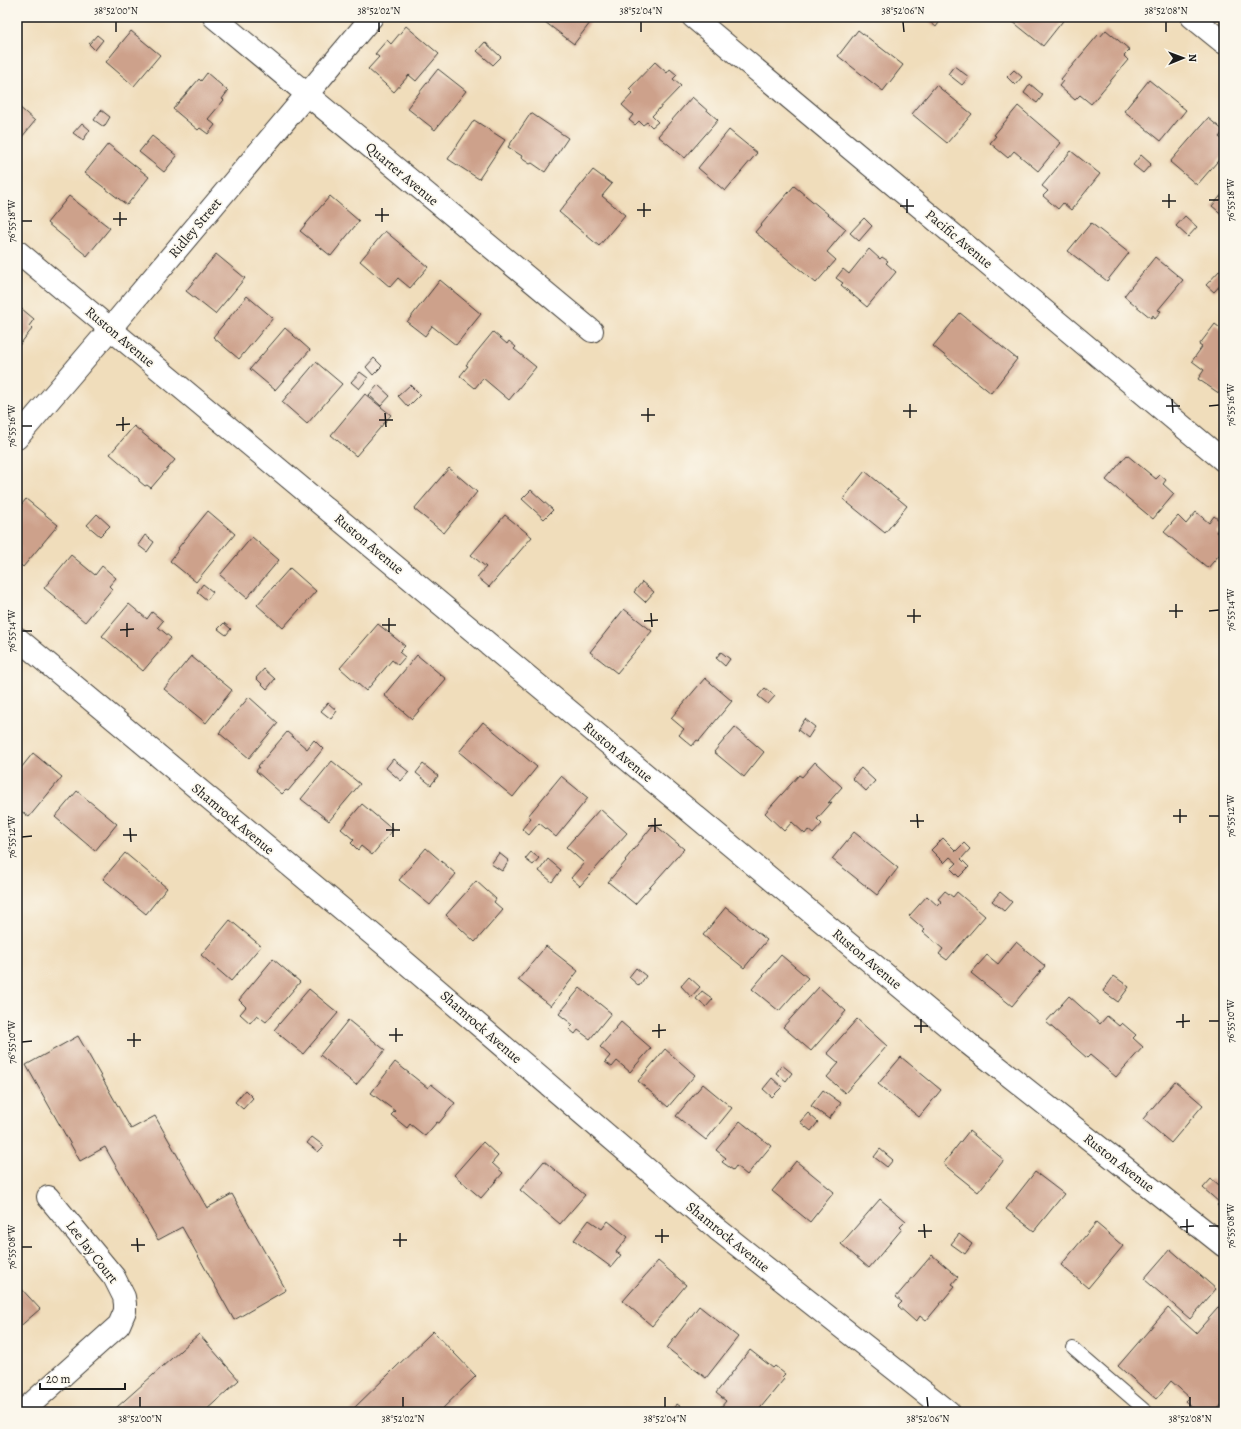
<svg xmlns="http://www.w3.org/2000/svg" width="1241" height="1429" font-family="Alegreya,serif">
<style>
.building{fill:#cda18b}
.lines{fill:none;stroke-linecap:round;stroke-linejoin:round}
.lane-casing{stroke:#3c3934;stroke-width:14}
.street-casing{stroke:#3c3934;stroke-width:24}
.lane{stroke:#fff;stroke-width:12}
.street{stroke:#fff;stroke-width:22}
.ticks{fill:none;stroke:#1c1c1c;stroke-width:1.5}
.labels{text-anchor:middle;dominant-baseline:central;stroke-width:3.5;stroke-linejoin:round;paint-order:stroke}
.street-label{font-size:14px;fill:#1c1c1c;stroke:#fbf7ec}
.neatline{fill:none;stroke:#1c1c1c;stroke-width:1.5}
.ticks-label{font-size:10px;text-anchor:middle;fill:#1c1c1c}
</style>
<rect width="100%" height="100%" fill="#fbf7ec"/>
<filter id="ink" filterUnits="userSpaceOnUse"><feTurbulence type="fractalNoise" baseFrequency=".025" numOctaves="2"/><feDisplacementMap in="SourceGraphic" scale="8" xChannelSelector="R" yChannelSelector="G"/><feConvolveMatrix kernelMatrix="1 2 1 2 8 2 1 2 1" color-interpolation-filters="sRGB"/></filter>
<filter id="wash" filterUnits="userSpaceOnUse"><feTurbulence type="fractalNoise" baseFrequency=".012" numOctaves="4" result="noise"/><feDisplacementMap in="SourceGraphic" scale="16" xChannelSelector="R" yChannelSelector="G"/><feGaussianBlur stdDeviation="0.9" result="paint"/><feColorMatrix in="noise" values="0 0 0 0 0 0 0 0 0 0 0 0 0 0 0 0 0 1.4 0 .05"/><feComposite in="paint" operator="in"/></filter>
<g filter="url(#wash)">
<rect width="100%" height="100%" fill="#f0ddbb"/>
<g id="blocks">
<g class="building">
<polygon points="543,17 590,17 593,19 574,44 541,19"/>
<polygon points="924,17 943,17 936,27"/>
<polygon points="1007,17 1066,17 1043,46"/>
<polygon points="406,26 439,54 416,81 409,75 394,92 368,69 379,57 375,54 387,40 391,44"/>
<polygon points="858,30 903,65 883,91 838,56"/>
<polygon points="1106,30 1130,50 1124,56 1128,60 1091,104 1080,95 1075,100 1059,86 1063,81 1061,79 1098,35 1100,37"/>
<polygon points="131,31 160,55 134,86 106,62"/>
<polygon points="97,35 103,40 95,50 89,44"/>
<polygon points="485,42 501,57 493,65 477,51"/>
<polygon points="655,62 667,73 670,69 677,75 673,79 681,86 652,116 658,122 652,127 647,122 643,125 639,121 635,125 629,120 633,115 622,105 633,93 629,89"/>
<polygon points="954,66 969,77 962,85 948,74"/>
<polygon points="438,69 466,91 435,130 407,108"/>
<polygon points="1014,70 1022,77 1015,85 1007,77"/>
<polygon points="207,73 228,91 222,99 224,100 208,119 215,125 208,134 200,128 198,130 173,109 199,79 201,81"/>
<polygon points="1149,80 1186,110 1161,141 1124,111"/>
<polygon points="1030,84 1043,95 1037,103 1024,93"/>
<polygon points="936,85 972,114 947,143 912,114"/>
<polygon points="692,97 718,120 685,158 658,136"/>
<polygon points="17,105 35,121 17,143"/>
<polygon points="1018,106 1061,143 1038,171 1014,151 1008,158 990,143 996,136 994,135"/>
<polygon points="101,110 110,117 104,127 94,120"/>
<polygon points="531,113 568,138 545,172 532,163 530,164 521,158 522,156 508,147"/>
<polygon points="1208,118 1224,131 1219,137 1224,141 1224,154 1197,185 1170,162"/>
<polygon points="474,120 505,140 479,179 448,159"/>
<polygon points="82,123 90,130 83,140 73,133"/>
<polygon points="729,130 757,153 725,191 698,168"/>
<polygon points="152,136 177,156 164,172 139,152"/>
<polygon points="108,144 149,177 127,205 85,173"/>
<polygon points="1071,151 1100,174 1071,210 1063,203 1058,209 1043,196 1048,191 1042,186"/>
<polygon points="1141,155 1151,164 1143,173 1133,165"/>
<polygon points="593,170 612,184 602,196 625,215 599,246 559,212"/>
<polygon points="794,186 846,229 827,252 836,260 816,283 755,232"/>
<polygon points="1224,192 1224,216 1212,206"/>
<polygon points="69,196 110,228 87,256 47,223"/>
<polygon points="330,196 359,221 331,256 300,231"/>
<polygon points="1185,216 1197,227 1188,237 1176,226"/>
<polygon points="864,218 872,226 859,241 850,233"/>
<polygon points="1091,223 1129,253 1107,281 1068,251"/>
<polygon points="385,231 428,267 410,288 398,278 390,287 360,261"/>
<polygon points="869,249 880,259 882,257 888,261 886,263 896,272 867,307 841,285 843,283 836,278 843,269 849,274"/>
<polygon points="216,254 245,278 215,314 186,291"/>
<polygon points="1155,257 1183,280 1158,310 1161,311 1155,318 1153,315 1151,318 1124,296"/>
<polygon points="1221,269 1224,272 1224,281 1214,292 1206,285"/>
<polygon points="440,280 481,314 456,345 432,326 425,336 407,322"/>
<polygon points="247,296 273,318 239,359 213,337"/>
<polygon points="22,309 34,319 29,326 32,329 17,348 17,315"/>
<polygon points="960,313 1017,359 991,393 933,346"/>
<polygon points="1215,324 1224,331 1224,394 1223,396 1198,379 1204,370 1192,361 1202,347 1199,345"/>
<polygon points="285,328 310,350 275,390 250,369"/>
<polygon points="493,332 507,344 509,341 516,347 514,349 536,367 509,400 483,378 475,388 460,376 468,366 466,365"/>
<polygon points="374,358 382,366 373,375 366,367"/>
<polygon points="316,362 342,384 307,424 282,402"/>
<polygon points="360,372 368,378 359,389 351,382"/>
<polygon points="378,385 390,396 381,406 369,395"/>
<polygon points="410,385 420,395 408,407 398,396"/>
<polygon points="365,394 391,415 356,456 331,435"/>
<polygon points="134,426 175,460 151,488 147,485 145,486 139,481 139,479 110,454"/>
<polygon points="1127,455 1156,479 1160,475 1166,480 1163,484 1174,494 1153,519 1106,480"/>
<polygon points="449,468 477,492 444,533 414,509"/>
<polygon points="865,471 907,506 885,533 843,499"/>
<polygon points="531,490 553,510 544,519 522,499"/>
<polygon points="26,499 58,525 23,567 21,565 17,571 17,510"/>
<polygon points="208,511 235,534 196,582 170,561 179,549 178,548"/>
<polygon points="1196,512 1209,523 1214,516 1223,523 1216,532 1224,538 1224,549 1208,568 1164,532 1178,516 1186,524"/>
<polygon points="97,514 110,526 100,536 87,525"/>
<polygon points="505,515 532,537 489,587 477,577 486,567 471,555"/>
<polygon points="145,535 154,542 147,552 138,545"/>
<polygon points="252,537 279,560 247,598 220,575"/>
<polygon points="71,555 95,575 102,566 116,578 109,586 112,589 85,622 44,588"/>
<polygon points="290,568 316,591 283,628 257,605"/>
<polygon points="642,582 654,592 645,602 634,592"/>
<polygon points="203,584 213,592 207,600 197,592"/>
<polygon points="129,604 147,619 152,612 163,621 158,627 171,638 143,671 102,636"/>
<polygon points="624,609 652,631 617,673 590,652"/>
<polygon points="224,623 231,629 226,635 218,629"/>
<polygon points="378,624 405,646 399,652 405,657 398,665 392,660 366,691 340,668"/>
<polygon points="721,652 730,659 725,666 716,658"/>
<polygon points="417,655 446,679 412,719 384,695"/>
<polygon points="191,656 232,690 206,723 164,689"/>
<polygon points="264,669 275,679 267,689 256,678"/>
<polygon points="705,678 732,701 699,741 697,740 692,746 679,735 684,729 671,718"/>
<polygon points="765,688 775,696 768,704 758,696"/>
<polygon points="249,697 278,723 249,758 219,733"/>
<polygon points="328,703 337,711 331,719 321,711"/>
<polygon points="805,719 815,727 808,738 798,730"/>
<polygon points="483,722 537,767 513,797 459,752"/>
<polygon points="735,727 764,752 744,777 714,752"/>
<polygon points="287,732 307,749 314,740 323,749 288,791 286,790 282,794 256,771 259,767 258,766"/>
<polygon points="33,753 62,777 29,817 17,808 17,773"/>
<polygon points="393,759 409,772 401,781 386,768"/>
<polygon points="332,761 360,784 329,821 301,799"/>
<polygon points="815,762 842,787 828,803 832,802 817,819 822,824 813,834 808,830 805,834 792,822 784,831 765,813 799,775 802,777"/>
<polygon points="423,764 438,776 431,785 416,773"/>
<polygon points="861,768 875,781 866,791 852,778"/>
<polygon points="561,776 588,798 556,837 539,823 529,835 522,829 531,818 528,816"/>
<polygon points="77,791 117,824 95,851 55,817"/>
<polygon points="362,804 393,830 372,855 361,846 358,850 351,843 354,840 341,829"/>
<polygon points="600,809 627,833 580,886 571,878 584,863 566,847"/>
<polygon points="654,824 684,849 635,904 608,882 626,861 625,860"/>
<polygon points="854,832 898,868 877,895 832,859"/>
<polygon points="943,838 956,851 964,843 970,849 961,859 969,867 959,877 951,869 957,863 950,857 944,863 931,850"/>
<polygon points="426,848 456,874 430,905 399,880"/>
<polygon points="531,852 539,858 533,865 525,859"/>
<polygon points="125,853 167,888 146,914 103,879"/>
<polygon points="499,853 509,861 502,871 491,864"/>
<polygon points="548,859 561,870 552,882 539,871"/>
<polygon points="476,881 496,899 494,902 503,910 475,942 446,915"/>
<polygon points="945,891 953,897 957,892 985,916 947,960 939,954 943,949 923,932 925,930 909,916 927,896 938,906 942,902 938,899"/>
<polygon points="1000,892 1012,902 1004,911 992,901"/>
<polygon points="726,907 767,940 744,968 703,935"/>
<polygon points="230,920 261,946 231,981 201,955"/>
<polygon points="1016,942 1045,966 1012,1006 971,973 987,955 998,964"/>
<polygon points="546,946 578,971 551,1006 518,980"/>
<polygon points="781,955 808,978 779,1011 752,989"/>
<polygon points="273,959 300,982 266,1022 257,1015 250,1023 240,1014 246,1007 239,1000"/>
<polygon points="636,968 646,976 639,986 629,977"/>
<polygon points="1114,976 1129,987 1118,1002 1103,991"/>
<polygon points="689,977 700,987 691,997 681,986"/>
<polygon points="819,987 846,1011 811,1051 783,1027"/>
<polygon points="580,988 611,1013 590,1039 578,1030 575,1034 569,1029 573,1025 559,1014"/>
<polygon points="309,989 338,1013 303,1054 274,1030"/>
<polygon points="702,991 713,999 706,1007 696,999"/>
<polygon points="1069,996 1100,1024 1107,1016 1119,1026 1122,1023 1136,1035 1133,1038 1143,1047 1116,1077 1090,1055 1087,1058 1046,1022"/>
<polygon points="857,1019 887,1046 845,1093 827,1077 839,1063 827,1053"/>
<polygon points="348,1020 385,1050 356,1085 320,1055"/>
<polygon points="621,1022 651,1048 630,1072 617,1061 612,1067 605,1062 610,1056 600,1047"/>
<polygon points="78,1036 131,1129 155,1116 207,1208 232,1194 286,1290 234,1320 182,1227 158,1240 105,1147 80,1161 26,1065"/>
<polygon points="665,1049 695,1075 668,1107 638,1081"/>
<polygon points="901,1057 941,1090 919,1117 878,1084"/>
<polygon points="395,1062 428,1088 431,1084 455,1103 439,1123 437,1122 425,1136 410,1124 407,1128 391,1115 395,1111 371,1093"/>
<polygon points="782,1065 792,1073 786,1081 776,1073"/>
<polygon points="772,1078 782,1087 772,1097 763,1089"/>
<polygon points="1175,1081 1203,1105 1171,1143 1143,1119"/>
<polygon points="703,1084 732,1108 706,1140 676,1116"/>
<polygon points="245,1090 253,1098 243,1109 235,1102"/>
<polygon points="823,1090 841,1103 829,1119 811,1106"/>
<polygon points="808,1113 818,1122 811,1131 800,1122"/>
<polygon points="740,1121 771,1146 747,1175 736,1166 733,1170 722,1162 726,1158 716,1150"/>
<polygon points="969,1131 1004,1160 978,1192 943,1164"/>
<polygon points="312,1137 324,1146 318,1152 307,1143"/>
<polygon points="483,1142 498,1156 492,1163 503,1173 481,1198 454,1175"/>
<polygon points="880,1149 893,1160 887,1167 874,1157"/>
<polygon points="544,1161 585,1195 560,1224 520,1190"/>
<polygon points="796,1161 834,1192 810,1222 772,1191"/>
<polygon points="1035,1172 1064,1194 1034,1231 1006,1209"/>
<polygon points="1211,1179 1219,1186 1224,1180 1224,1211 1217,1205 1220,1203 1203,1188"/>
<polygon points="880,1199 906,1221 900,1227 902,1229 869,1268 841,1244"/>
<polygon points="589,1220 602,1229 608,1221 628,1237 616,1252 621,1255 611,1267 574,1240"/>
<polygon points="1096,1223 1123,1246 1088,1288 1061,1265"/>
<polygon points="959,1234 972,1244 965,1254 951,1244"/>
<polygon points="1170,1249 1216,1289 1190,1319 1144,1279"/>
<polygon points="932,1255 958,1277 952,1284 955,1286 926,1321 920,1316 916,1322 898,1306 902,1302 896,1297"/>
<polygon points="658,1261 686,1285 652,1326 623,1301"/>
<polygon points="17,1284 40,1309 17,1329"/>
<polygon points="1224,1301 1224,1402 1215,1412 1198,1412 1185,1401 1189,1397 1171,1381 1156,1399 1118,1366 1168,1308 1196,1333"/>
<polygon points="699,1306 738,1337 706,1378 667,1348"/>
<polygon points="433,1331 476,1376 439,1412 350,1412"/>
<polygon points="199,1334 239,1380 204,1412 120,1412 116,1408"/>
<polygon points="750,1350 773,1368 775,1366 785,1374 782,1377 784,1379 757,1412 717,1412 726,1401 716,1393"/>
<polygon points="677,1404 688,1412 672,1412"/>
</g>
</g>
</g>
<g filter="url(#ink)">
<use href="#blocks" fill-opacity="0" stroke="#3c3934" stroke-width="1"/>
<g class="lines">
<g class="lane-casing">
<polyline id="lane" points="1073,1348 1147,1412"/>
</g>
<g class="street-casing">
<g id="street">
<polyline points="214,17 592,331"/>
<polyline points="693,17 1224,461"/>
<polyline points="1192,17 1224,43"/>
<polyline points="17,251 969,1044 1224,1246"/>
<polyline points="17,438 110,329 372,17"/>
<polyline points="17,638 384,944 717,1229 949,1412"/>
<polyline points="22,1412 119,1325 125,1311 125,1304 124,1297 114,1277 48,1197"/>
</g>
</g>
<use href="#lane" class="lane"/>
<use href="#street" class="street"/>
</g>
</g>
<path class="ticks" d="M 116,22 L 116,32M 379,22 L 379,32M 641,22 L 641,32M 903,22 L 904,32M 1166,22 L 1166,32M 1169,194 L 1169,208M 907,199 L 907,213M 1209,200 L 1219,200M 1162,201 L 1176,201M 644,203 L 644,217M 900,206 L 914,206M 382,208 L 382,222M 637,210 L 651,210M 120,212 L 120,226M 375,215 L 389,215M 113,219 L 127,219M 22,221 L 32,221M 1172,399 L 1173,413M 910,404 L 910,418M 1166,406 L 1180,406M 1209,406 L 1219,405M 648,408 L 648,422M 903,411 L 917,411M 385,413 L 386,427M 641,415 L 655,415M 123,417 L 123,431M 379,420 L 393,420M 116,425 L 130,424M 22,426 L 32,426M 1176,604 L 1176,618M 914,609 L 914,623M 1169,611 L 1183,611M 1209,611 L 1219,610M 651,613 L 652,627M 907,616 L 921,616M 389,618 L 389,632M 644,621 L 658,620M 127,623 L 127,637M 382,625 L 396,625M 120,630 L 134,629M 22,631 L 32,631M 1180,809 L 1180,823M 917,814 L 918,828M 1173,816 L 1187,816M 1209,816 L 1219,816M 655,818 L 655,832M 910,821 L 924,821M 393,823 L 393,837M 648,826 L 662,825M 130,828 L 131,842M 386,830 L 400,830M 123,835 L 137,835M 22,837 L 32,836M 1183,1014 L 1183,1028M 921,1019 L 921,1033M 1209,1021 L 1219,1021M 1176,1022 L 1190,1021M 659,1024 L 659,1038M 914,1026 L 928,1026M 396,1028 L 396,1042M 652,1031 L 666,1030M 134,1033 L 134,1047M 389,1035 L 403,1035M 127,1040 L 141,1040M 22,1042 L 32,1041M 1187,1219 L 1187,1233M 924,1224 L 925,1238M 1209,1226 L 1219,1226M 1180,1227 L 1194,1226M 662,1229 L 662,1243M 918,1231 L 932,1231M 400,1233 L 400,1247M 655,1236 L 669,1236M 137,1238 L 138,1252M 393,1240 L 407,1240M 131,1245 L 145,1245M 22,1247 L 32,1247M 140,1397 L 140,1407M 403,1397 L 403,1407M 665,1397 L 665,1407M 927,1397 L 928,1407M 1190,1397 L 1190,1407"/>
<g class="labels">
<g class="street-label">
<text transform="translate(402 174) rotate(40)">Quarter Avenue</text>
<text transform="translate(195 228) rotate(-50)">Ridley Street</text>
<text transform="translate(959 239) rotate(40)">Pacific Avenue</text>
<text transform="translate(120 337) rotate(40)">Ruston Avenue</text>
<text transform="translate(369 544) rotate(40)">Ruston Avenue</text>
<text transform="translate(618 752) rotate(40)">Ruston Avenue</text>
<text transform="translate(233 819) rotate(40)">Shamrock Avenue</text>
<text transform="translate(867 959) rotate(40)">Ruston Avenue</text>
<text transform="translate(481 1027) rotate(41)">Shamrock Avenue</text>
<text transform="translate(1119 1163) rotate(38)">Ruston Avenue</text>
<text transform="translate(728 1237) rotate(39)">Shamrock Avenue</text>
<text transform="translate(92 1252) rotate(52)">Lee Jay Court</text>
</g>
</g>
<rect width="1241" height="1429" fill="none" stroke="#fbf7ec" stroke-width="44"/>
<g transform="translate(1183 58) rotate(89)" stroke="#fbf7ec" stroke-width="3" paint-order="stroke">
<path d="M0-3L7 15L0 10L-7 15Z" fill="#1c1c1c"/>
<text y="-6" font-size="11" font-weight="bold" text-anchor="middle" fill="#1c1c1c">N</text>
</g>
<path d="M40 1383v6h85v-6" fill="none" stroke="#1c1c1c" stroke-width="2"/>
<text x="46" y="1383" font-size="12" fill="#1c1c1c" stroke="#fbf7ec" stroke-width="3" paint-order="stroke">20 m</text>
<rect x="22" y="22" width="1197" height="1385" class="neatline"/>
<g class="ticks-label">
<text x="116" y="14">38°52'00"N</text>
<text x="379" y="14">38°52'02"N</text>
<text x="641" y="14">38°52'04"N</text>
<text x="903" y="14">38°52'06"N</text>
<text x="1166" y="14">38°52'08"N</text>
<text transform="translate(1230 200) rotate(-90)" y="4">76°55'18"W</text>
<text transform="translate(11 221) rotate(-90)" y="4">76°55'18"W</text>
<text transform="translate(1230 405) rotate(-90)" y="4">76°55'16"W</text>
<text transform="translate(11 426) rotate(-90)" y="4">76°55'16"W</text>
<text transform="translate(1230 610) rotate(-90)" y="4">76°55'14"W</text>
<text transform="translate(11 631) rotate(-90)" y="4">76°55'14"W</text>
<text transform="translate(1230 816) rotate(-90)" y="4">76°55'12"W</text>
<text transform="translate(11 837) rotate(-90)" y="4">76°55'12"W</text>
<text transform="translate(1230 1021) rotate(-90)" y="4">76°55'10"W</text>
<text transform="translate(11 1042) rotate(-90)" y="4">76°55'10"W</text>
<text transform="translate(1230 1226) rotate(-90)" y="4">76°55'08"W</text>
<text transform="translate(11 1247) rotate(-90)" y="4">76°55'08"W</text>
<text x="140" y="1422">38°52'00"N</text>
<text x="403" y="1422">38°52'02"N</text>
<text x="665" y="1422">38°52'04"N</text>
<text x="928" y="1422">38°52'06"N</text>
<text x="1190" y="1422">38°52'08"N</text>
</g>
</svg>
